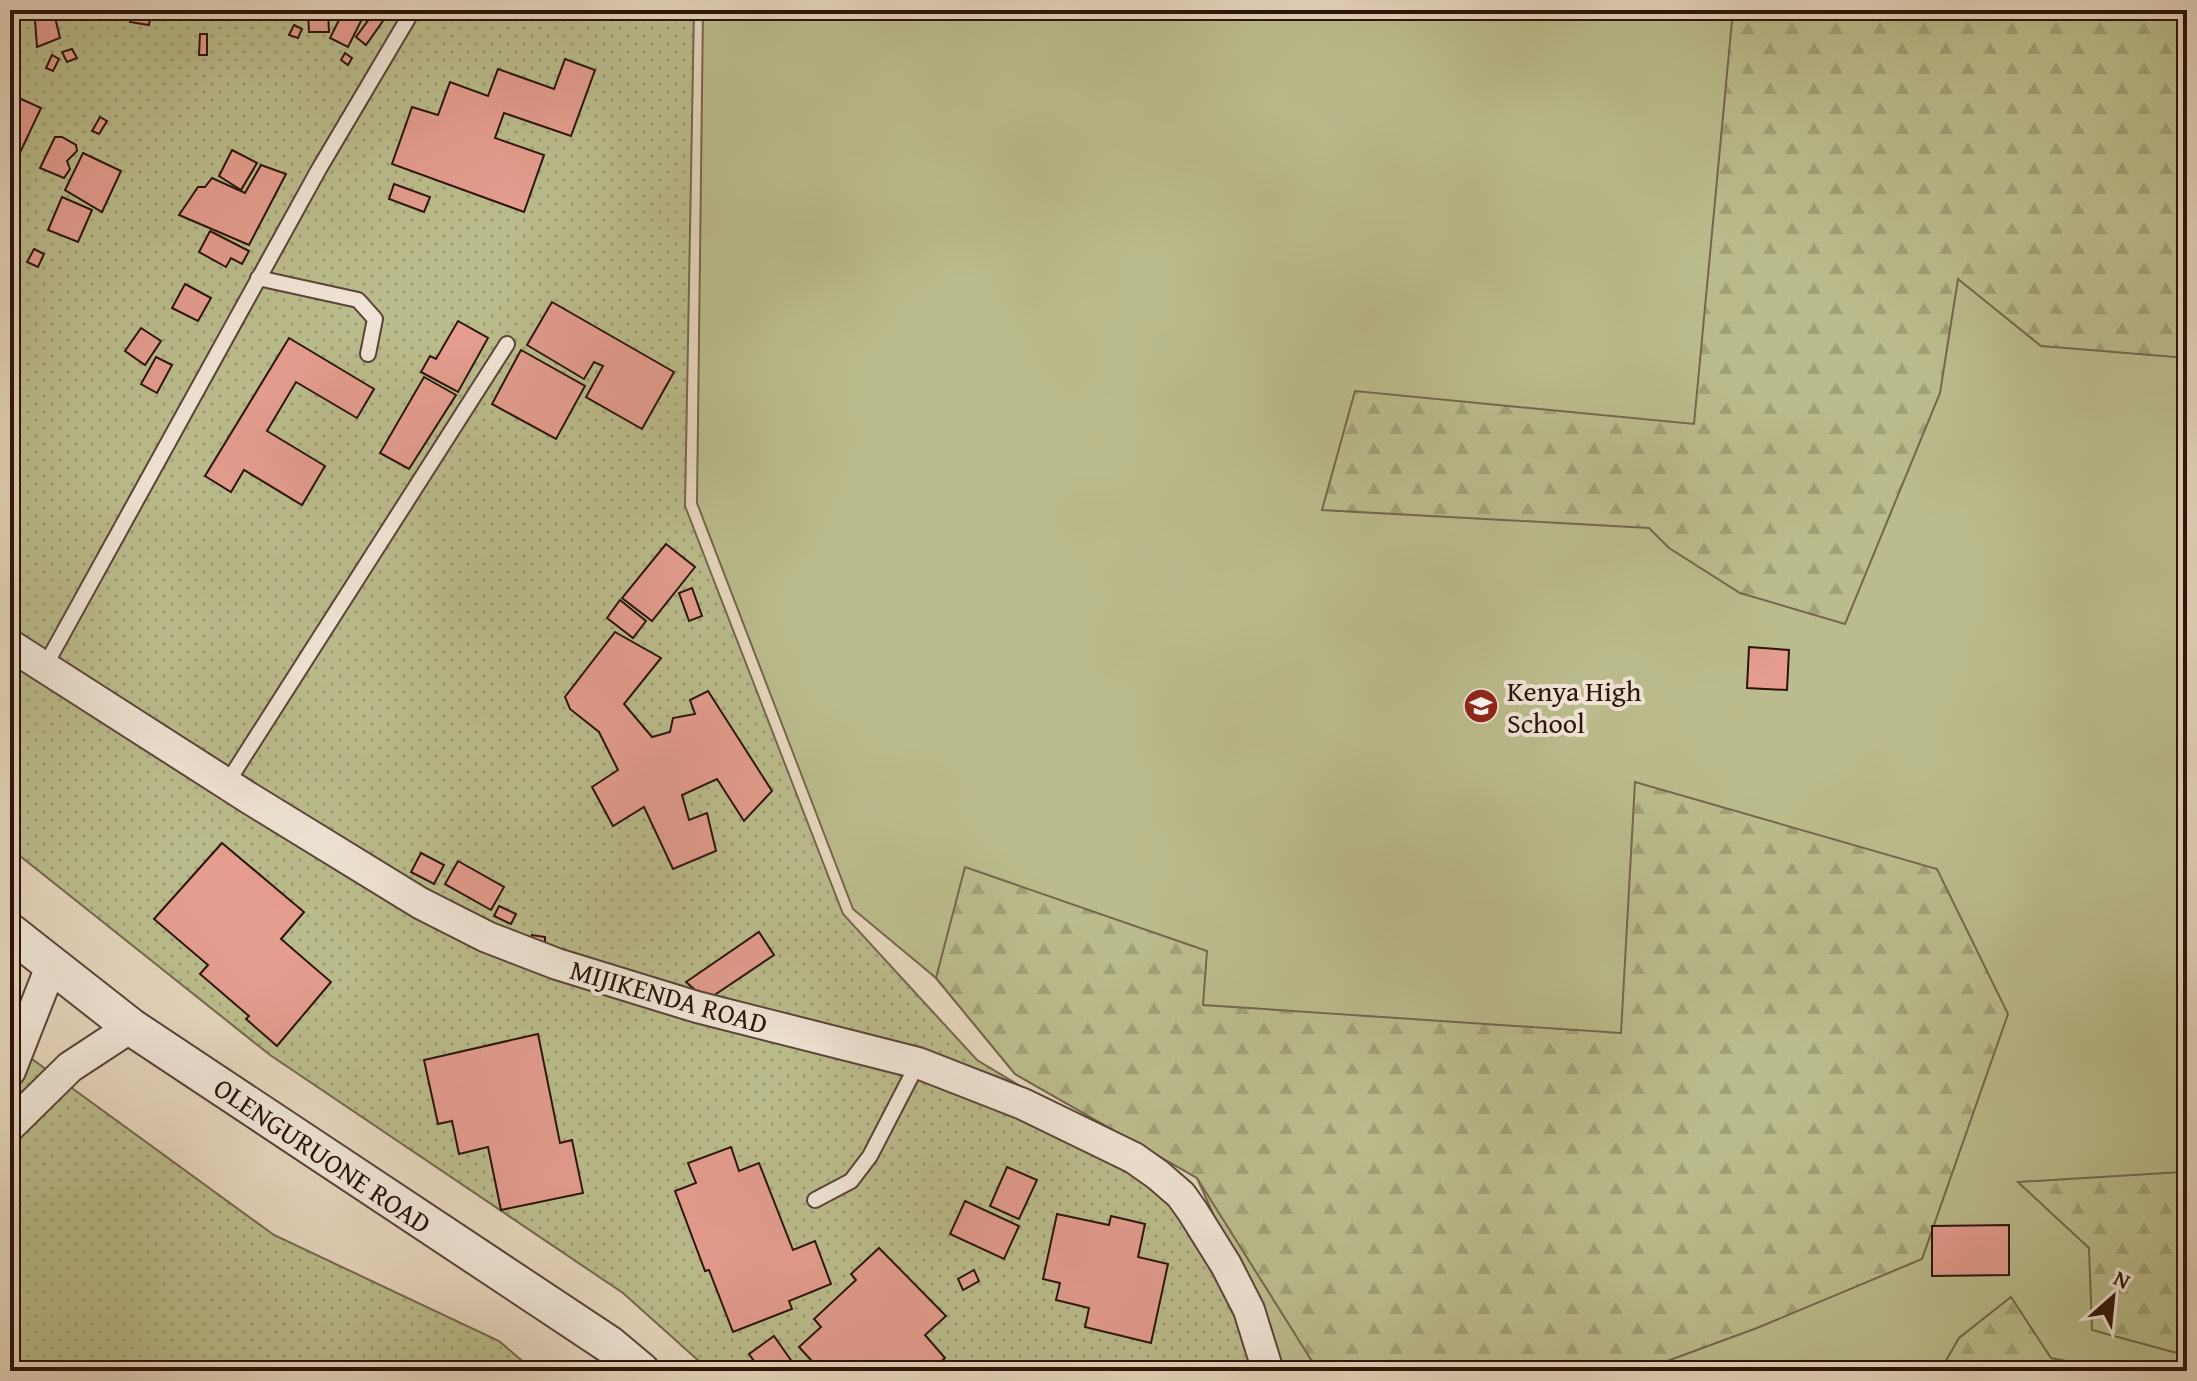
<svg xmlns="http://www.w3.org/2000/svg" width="2197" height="1381" font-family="'Gentium Book Plus',serif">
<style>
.grass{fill:#bbbc8d;stroke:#74684c;stroke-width:2}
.forest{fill:url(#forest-firs);stroke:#74684c;stroke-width:2}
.garden{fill:url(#garden-dots);stroke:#74684c;stroke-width:2}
.building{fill:#e49d8f;stroke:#2c140b;stroke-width:2}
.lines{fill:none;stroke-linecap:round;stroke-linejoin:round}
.service-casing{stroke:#5a4438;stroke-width:18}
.minor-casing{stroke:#5a4438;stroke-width:34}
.tertiary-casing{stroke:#5a4438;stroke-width:40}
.service{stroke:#efe4d5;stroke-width:14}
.minor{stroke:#efe4d5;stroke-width:30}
.tertiary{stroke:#efe4d5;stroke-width:36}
.labels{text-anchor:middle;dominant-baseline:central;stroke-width:8;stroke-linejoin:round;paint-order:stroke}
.poi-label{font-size:28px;fill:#2c140b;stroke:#efe4d5;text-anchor:start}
.street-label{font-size:28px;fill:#2c140b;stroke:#efe4d5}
</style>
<defs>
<pattern id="forest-firs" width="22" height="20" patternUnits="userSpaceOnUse" patternTransform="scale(2)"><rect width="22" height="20" fill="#bbbc8d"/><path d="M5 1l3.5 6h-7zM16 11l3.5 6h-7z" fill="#a1a178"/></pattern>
<pattern id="garden-dots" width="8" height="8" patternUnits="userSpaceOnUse" patternTransform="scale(2)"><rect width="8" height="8" fill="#bbbc8d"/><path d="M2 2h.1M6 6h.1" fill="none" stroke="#a1a178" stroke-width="1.8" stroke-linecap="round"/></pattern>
</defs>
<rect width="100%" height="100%" fill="#e6d6be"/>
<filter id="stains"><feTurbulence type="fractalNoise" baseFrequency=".0025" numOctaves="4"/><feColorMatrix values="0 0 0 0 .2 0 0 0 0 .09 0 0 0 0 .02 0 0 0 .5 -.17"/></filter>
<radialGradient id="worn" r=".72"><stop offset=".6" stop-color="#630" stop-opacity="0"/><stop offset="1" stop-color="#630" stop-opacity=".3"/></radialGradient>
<polygon class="grass" points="703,10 2187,10 2187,1371 1284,1371 1197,1178 1015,1074 936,978 853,909 697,503"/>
<g class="forest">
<polygon points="1733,10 2136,10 2187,17 2187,358 2041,346 1958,279 1940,393 1845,624 1740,593 1669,548 1649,528 1322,510 1355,391 1694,424"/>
<polygon points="1635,782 1937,869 2008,1014 1922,1259 1757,1328 1640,1371 1351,1371 1315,1366 1197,1178 1015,1074 936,978 965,867 1207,951 1203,1005 1621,1033"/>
<polygon points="2182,1172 2187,1173 2187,1353 2173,1352 2092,1330 2089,1248 2018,1182"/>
<polygon points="2011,1297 2051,1358 2113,1370 1940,1371 1959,1338"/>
</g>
<g class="garden">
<polygon points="10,10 694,10 685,506 843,914 977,1060 1189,1188 1268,1371 710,1371 623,1293 270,1055 10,848"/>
<polygon points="10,1043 274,1235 499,1341 534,1371 10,1371"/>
</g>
<g class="building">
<polygon points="131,10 151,10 149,25 130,22"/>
<polygon points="344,10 366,11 348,47 330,38"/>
<polygon points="328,11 329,32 309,32 308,12"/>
<polygon points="375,11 385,18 366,45 356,37"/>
<polygon points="54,13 60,38 37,47 35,20"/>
<polygon points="294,25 302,29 298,38 289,35"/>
<polygon points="200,34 207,34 207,55 199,55"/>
<polygon points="72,49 77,58 67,62 62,52"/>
<polygon points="345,53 352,58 348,65 341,60"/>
<polygon points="52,55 59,59 53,71 46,68"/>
<polygon points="565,59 595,70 571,136 504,113 495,138 544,155 524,212 392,164 412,107 438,115 450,82 488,96 498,69 554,89"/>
<polygon points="10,94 41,108 10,174"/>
<polygon points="100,117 107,121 99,134 92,131"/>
<polygon points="55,137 62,137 76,145 77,151 67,161 70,169 64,178 40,168"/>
<polygon points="232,150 257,163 241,190 219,176"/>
<polygon points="83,153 121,171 102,212 65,190"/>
<polygon points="261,165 286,174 249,245 179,215 198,187 205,187 212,178 245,193"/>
<polygon points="394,184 430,197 424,212 389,199"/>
<polygon points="62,197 92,210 78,242 48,230"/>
<polygon points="210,231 249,251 242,264 231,258 226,267 199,252"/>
<polygon points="34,249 44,254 38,267 27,262"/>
<polygon points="185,284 211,298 198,321 172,308"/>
<polygon points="552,302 674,372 642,429 586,397 603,366 594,362 584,379 527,345"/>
<polygon points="458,321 488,338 458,392 421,372 430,356 436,359"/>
<polygon points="141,328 161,341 145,365 125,351"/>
<polygon points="289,338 374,389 357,418 296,382 267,431 325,466 302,505 244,470 231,492 205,476"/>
<polygon points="521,350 585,386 556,439 492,404"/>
<polygon points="156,357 172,365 157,393 141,384"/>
<polygon points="424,377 456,395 409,469 380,453"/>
<polygon points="666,544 695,567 652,621 622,598"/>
<polygon points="692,588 702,616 689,621 679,593"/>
<polygon points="620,600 646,621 633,638 607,618"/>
<polygon points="615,632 661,658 624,704 652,737 670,732 673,718 695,714 690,700 708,691 772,791 744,821 717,779 682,795 689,820 707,813 716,851 673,869 644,807 613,826 592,787 618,770 599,732 570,709 565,697"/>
<polygon points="1749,647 1789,650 1787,690 1747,688"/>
<polygon points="222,843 304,912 281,939 331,982 277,1046 246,1019 249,1016 200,974 208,965 154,919"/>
<polygon points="421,853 444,865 434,884 411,872"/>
<polygon points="458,861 504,887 491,910 445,884"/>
<polygon points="499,906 516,914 511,924 494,916"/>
<polygon points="759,932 774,955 707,1000 686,982"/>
<polygon points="532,935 545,937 545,945 531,944"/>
<polygon points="538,1034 560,1143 572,1140 583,1193 501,1210 488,1147 459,1154 452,1121 438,1124 424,1060"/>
<polygon points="731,1147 739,1171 759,1163 793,1250 815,1241 831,1284 789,1301 792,1309 733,1332 709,1270 705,1271 675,1191 696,1183 688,1163"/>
<polygon points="1007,1167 1037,1180 1019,1219 990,1206"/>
<polygon points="965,1201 1019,1226 1004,1259 950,1234"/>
<polygon points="1057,1214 1109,1225 1111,1216 1145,1224 1138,1257 1168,1264 1151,1343 1085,1327 1089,1308 1056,1300 1060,1283 1043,1279"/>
<polygon points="2009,1225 2009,1275 1932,1276 1932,1226"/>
<polygon points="879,1248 946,1316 925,1335 945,1358 931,1371 821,1371 799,1347 821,1327 814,1319 856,1280 851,1274"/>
<polygon points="974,1270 979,1281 963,1290 958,1279"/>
<polygon points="774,1336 795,1366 788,1371 761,1371 749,1354"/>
</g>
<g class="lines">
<g class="service-casing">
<g id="service">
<polyline points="258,278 358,300 375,319 368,354"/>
<polyline points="45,666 319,169 413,10"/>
<polyline points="227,783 507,344"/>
<polyline points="815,1200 851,1181 870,1156 918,1063"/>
</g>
</g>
<g class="minor-casing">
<g id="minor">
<polyline points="10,645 249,798 420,903 487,937 557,964 697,1007 918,1063 1023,1104 1134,1158 1158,1175 1181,1195 1193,1212 1226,1265 1249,1310 1268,1371"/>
<polyline points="10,1071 52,964"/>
<polyline points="10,1126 70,1067 131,1027"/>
</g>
</g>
<g class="tertiary-casing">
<polyline id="tertiary" points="10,932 131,1027 610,1345 641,1371"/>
</g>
<use href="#service" class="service"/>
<use href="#minor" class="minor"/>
<use href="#tertiary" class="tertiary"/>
</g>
<defs>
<g id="school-disc" transform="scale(1.8)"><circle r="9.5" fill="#8f2418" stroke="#efe4d5"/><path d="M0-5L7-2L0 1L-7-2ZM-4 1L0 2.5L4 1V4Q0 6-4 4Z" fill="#fff"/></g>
</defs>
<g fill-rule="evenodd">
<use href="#school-disc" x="1481" y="706"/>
</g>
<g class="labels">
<g class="poi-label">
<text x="1507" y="690">Kenya High<tspan x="1507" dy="32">School</tspan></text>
</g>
<g class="street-label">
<text transform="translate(669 996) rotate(16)">MIJIKENDA ROAD</text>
<text transform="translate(323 1155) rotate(34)">OLENGURUONE ROAD</text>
</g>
</g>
<rect width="2197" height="1381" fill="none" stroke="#e6d6be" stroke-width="40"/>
<rect x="12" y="12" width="2173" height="1357" fill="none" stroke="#2c140b" stroke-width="4"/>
<rect x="20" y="20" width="2157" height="1341" fill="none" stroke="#2c140b" stroke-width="2"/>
<g transform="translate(2113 1297) rotate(27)" stroke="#efe4d5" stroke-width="6" paint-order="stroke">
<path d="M0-6L14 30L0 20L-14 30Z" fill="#2c140b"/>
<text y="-12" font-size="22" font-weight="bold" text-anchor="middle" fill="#2c140b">N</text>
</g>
<rect width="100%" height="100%" filter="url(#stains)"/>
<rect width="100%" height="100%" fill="url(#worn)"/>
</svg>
